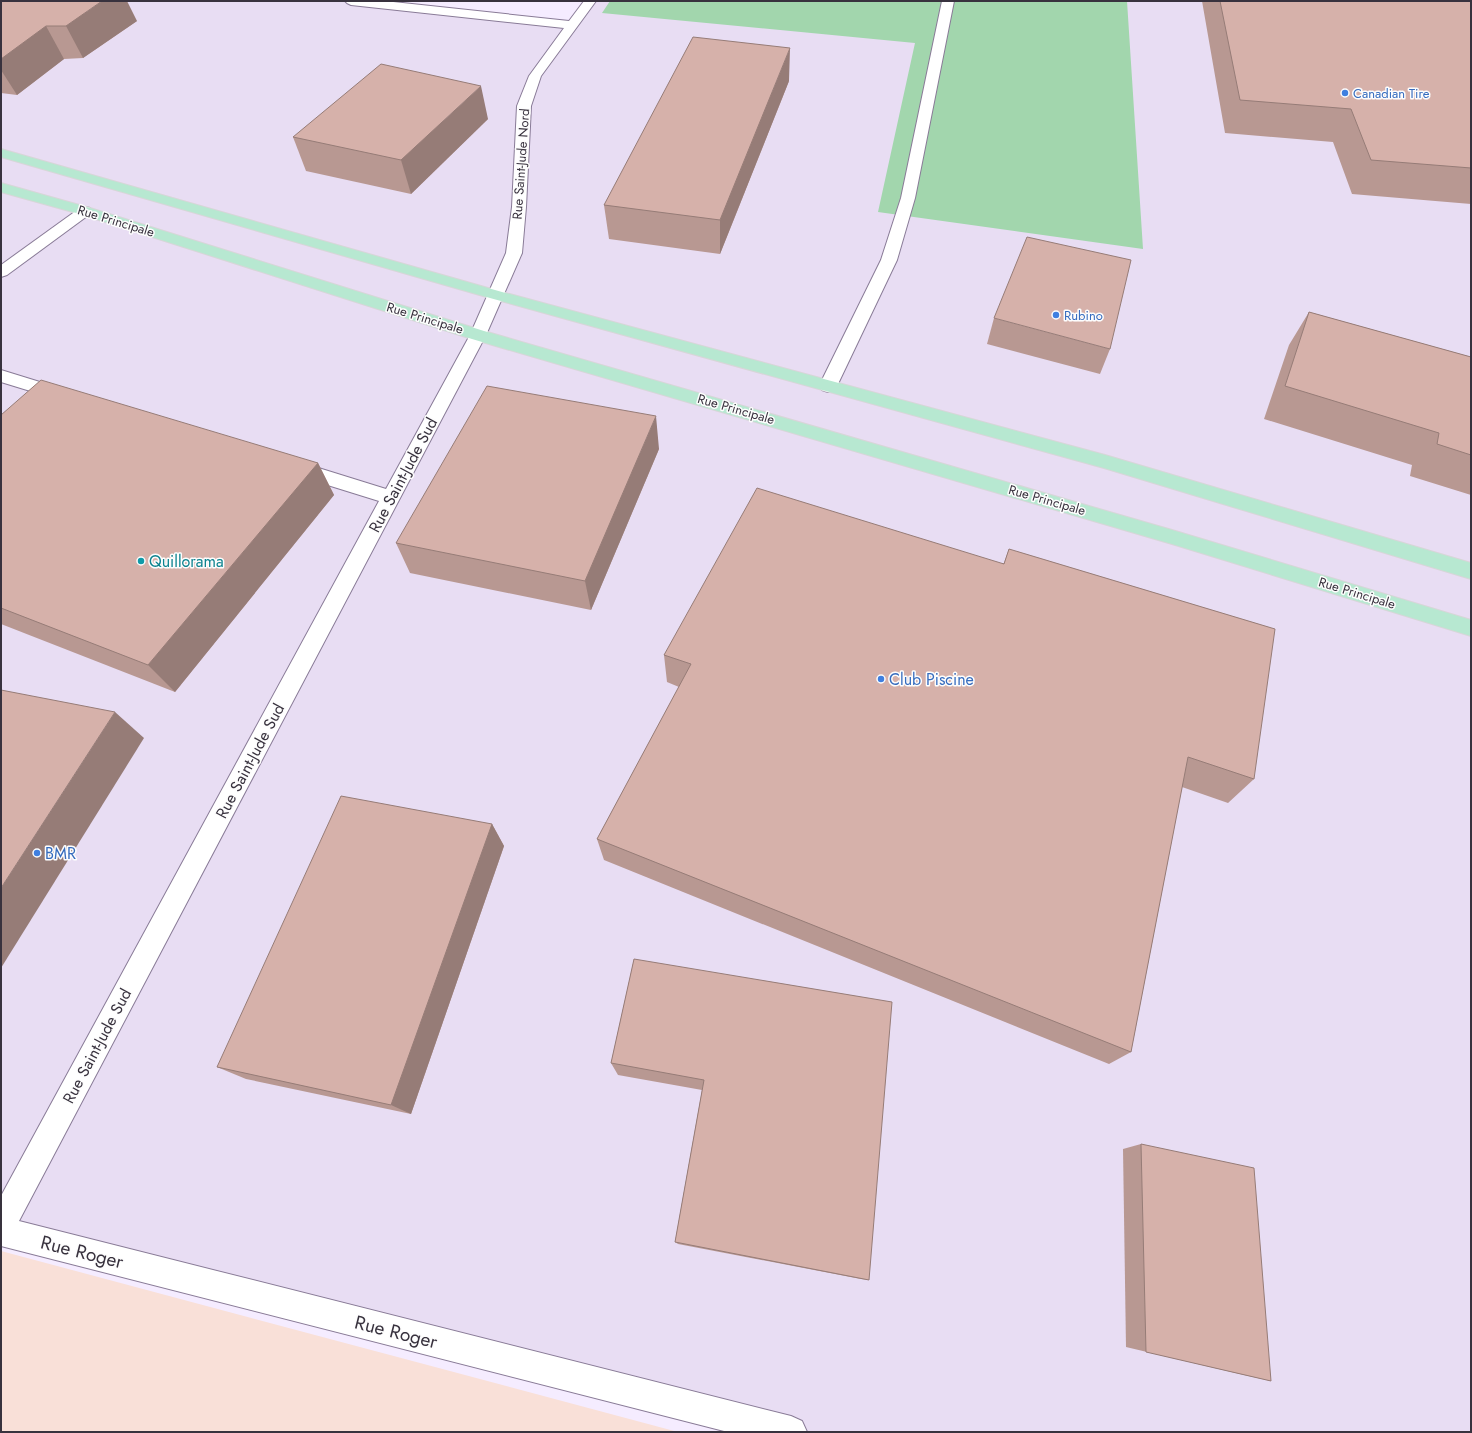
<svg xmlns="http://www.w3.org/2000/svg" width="1472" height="1433" font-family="Jost,sans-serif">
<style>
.built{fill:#e8ddf3}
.industrial{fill:#f9e0d8}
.green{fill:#a2d6ad}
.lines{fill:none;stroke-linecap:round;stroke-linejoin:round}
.minor-casing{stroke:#897b97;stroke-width:2}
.major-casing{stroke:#d7d6d8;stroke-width:2}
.minor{fill:#fff;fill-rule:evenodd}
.major{fill:#b7e8d1;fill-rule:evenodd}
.wall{fill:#b89892}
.shaded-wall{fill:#967c77}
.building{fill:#d6b1aa;stroke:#967c77}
.shop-dot{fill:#3f7fe0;stroke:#fdfdfd;stroke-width:1.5}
.culture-dot{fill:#0f9aa8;stroke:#fdfdfd;stroke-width:1.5}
.labels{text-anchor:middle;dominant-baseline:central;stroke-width:3;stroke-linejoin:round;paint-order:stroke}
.far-shop-label{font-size:13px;fill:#366cbe;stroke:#fdfdfd;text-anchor:start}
.far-street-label{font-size:13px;fill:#38323e;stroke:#fdfdfd}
.street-label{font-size:16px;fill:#38323e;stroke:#fdfdfd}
.culture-label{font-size:16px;fill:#0d838f;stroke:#fdfdfd;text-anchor:start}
.shop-label{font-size:16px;fill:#366cbe;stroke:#fdfdfd;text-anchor:start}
.near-street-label{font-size:19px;fill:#38323e;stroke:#fdfdfd}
</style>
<rect width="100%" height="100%" fill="#f5ecff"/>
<polygon class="built" points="1,1 351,1 573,25 590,1 1471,1 1471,1432 791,1432 1,1231"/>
<polygon class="industrial" points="1,1251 678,1432 1,1432"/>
<polygon class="green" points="610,1 1127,1 1143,249 878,212 915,43 602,13"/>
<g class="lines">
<g class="minor-casing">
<g id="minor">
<polygon points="345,1 384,1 569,21 584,1 596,1 541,76 531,106 526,207 522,253 486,335 19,1221 791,1416 802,1421 807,1432 728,1432 1,1246 1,1196 379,501 289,473 287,468 289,463 296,461 386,489 470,335 506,253 512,207 517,106 529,76 564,28 351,5 347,3"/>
<polygon points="942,1 954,1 915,198 897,260 837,386 834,390 828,392 822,390 819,386 881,260 901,198"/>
<polygon points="85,207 90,208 92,211 90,214 7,275 1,277 1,265 80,208"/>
<polygon points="1,370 69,391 72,395 69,399 63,401 1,382"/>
</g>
</g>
<g class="major-casing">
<g id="major">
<polygon points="1,149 502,292 1105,455 1471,563 1471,579 1104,468 490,298 1,157"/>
<polygon points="1,183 90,208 484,331 1172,530 1471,620 1471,636 1172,544 472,339 80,214 1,192"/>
</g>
</g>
<use href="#minor" class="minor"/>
<use href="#major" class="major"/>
</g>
<g class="wall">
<polygon points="1,1 137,21 83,58 64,59 17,95 1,93"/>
<polygon points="1202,1 1471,1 1471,204 1352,194 1333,142 1225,133"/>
<polygon points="789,81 720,254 609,239 604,205"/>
<polygon points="488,119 411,194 306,171 293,137"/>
<polygon points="1309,312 1471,357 1471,495 1410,476 1412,465 1264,419 1289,345"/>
<polygon points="994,318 1110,349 1100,374 987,344"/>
<polygon points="1,415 318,463 334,495 175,692 1,624"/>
<polygon points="659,449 591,610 410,573 396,543"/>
<polygon points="1009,549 1254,779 1228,803 1182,787 1131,1052 1109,1064 604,860 597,839 679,687 667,682 664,655 1004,563"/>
<polygon points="492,824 504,846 411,1114 246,1079 217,1067"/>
<polygon points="634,959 869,1280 861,1279 678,1244 675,1242 702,1090 618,1075 611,1063"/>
<polygon points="1141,1144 1271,1381 1244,1375 1126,1347 1123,1149"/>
</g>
<g class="shaded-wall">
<polygon points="102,1 127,1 137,21 83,58 66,26"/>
<polygon points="46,26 64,59 17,95 1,70 1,59"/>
<polygon points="790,48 789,81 720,254 720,220"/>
<polygon points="481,86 488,119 411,194 401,160"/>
<polygon points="656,416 659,449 591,610 585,581"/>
<polygon points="318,463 334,495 175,692 148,665"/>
<polygon points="115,712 144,738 1,968 1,888"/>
<polygon points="492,824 504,846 411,1114 391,1105"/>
</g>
<g class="building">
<polygon points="1,1 102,1 66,26 46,26 1,59"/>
<polygon points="1220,1 1471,1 1471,168 1371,160 1351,109 1240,100"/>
<polygon points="693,37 790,48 720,220 604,205"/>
<polygon points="381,64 481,86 401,160 293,137"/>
<polygon points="1027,237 1131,260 1110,349 994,318"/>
<polygon points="1309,312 1471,357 1471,455 1437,444 1439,433 1285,386"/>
<polygon points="41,380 318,463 148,665 1,608 1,415"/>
<polygon points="487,386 656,416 585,581 396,543"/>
<polygon points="757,488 1004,564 1009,549 1275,629 1254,779 1188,757 1131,1052 597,839 691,664 664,655"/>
<polygon points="1,690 115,712 1,888"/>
<polygon points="341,796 492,824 391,1105 217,1067"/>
<polygon points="634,959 892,1002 869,1280 675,1242 704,1080 611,1063"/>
<polygon points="1141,1144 1254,1168 1271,1381 1146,1352"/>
</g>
<g class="shop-dot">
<circle cx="1345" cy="93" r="4"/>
<circle cx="1056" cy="315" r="4"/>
<circle cx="881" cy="679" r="4"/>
<circle cx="37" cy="853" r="4"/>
</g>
<circle class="culture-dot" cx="141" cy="561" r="4"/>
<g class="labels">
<g class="far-shop-label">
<text x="1353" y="93">Canadian Tire</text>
<text x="1064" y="315">Rubino</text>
</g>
<g class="far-street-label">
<text transform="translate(521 164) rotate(-86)">Rue Saint-Jude Nord</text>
<text transform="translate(116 221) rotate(17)">Rue Principale</text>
<text transform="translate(425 318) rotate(17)">Rue Principale</text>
<text transform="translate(736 409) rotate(16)">Rue Principale</text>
<text transform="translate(1047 500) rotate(16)">Rue Principale</text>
<text transform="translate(1357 593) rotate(17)">Rue Principale</text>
</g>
<g class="street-label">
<text transform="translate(403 475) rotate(-62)">Rue Saint-Jude Sud</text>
<text transform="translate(250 761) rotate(-62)">Rue Saint-Jude Sud</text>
<text transform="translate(97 1046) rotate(-62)">Rue Saint-Jude Sud</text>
</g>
<g class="culture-label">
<text x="149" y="561">Quillorama</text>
</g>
<g class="shop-label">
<text x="889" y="679">Club Piscine</text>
<text x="45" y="853">BMR</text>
</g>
<g class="near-street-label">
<text transform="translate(82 1252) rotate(14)">Rue Roger</text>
<text transform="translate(396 1332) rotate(14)">Rue Roger</text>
</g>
</g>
<rect width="1472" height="1433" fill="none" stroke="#38323e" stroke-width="4"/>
</svg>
